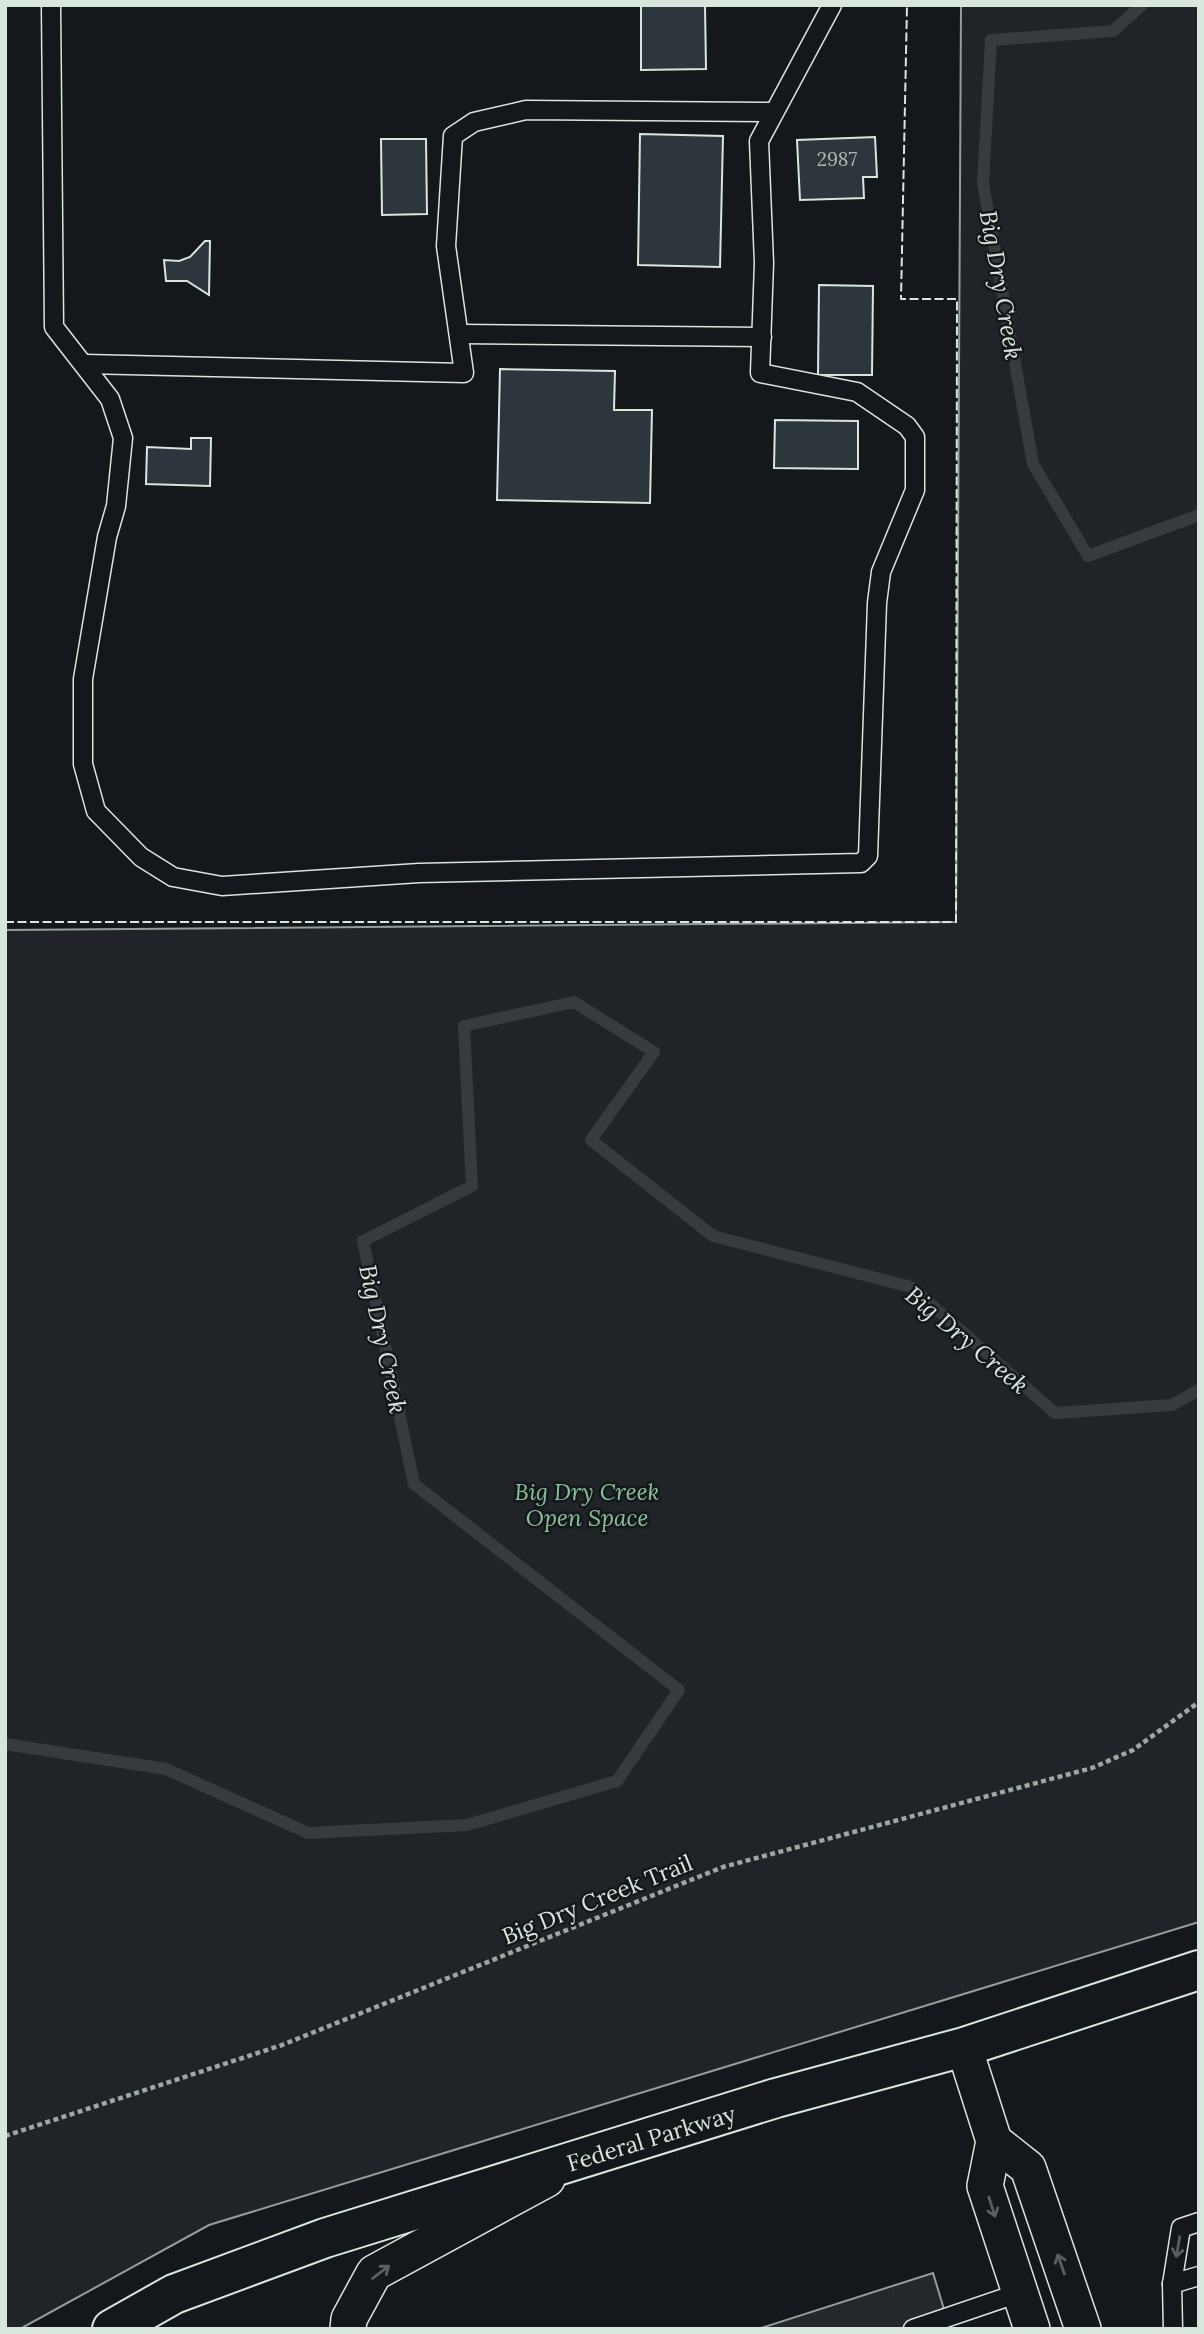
<svg xmlns="http://www.w3.org/2000/svg" width="1204" height="2334" font-family="Lora,serif">
<style>
.green{fill:#202428;stroke:#939e99;stroke-width:2}
.parking{fill:#24282b;stroke:#939e99;stroke-width:2}
.lines{fill:none;stroke-linecap:round;stroke-linejoin:round}
.stream{stroke:#363b3e;stroke-width:12}
.building{fill:#2c363c;stroke:#d8e6dc;stroke-width:2}
.lane-casing{stroke:#d8e6dc;stroke-width:21}
.street-casing{stroke:#d8e6dc;stroke-width:38}
.secondary-casing{stroke:#d8e6dc;stroke-width:42}
.path{stroke:#9da8a2;stroke-width:4.5;stroke-dasharray:5 3.5;stroke-linecap:butt}
.lane{stroke:#14181c;stroke-width:18}
.street{stroke:#14181c;stroke-width:35}
.secondary{stroke:#14181c;stroke-width:38}
.fence{stroke:#d8e6dc;stroke-width:2;stroke-dasharray:9 3.5;stroke-linecap:butt}
.oneway{stroke:#59605f}
.labels{text-anchor:middle;dominant-baseline:central;stroke-width:5;stroke-linejoin:round;paint-order:stroke}
.number-label{font-size:19px;fill:#adbab4}
.park-label{font-size:23px;font-style:italic;fill:#8ac095;stroke:#14181c}
.street-label{font-size:23px;fill:#d8e6dc;stroke:#14181c}
.water-label{font-size:24px;font-style:italic;fill:#d8e6dc;stroke:#14181c}
</style>
<rect width="100%" height="100%" fill="#14181c"/>
<polygon class="green" points="961,5 1199,5 1199,1922 209,2225 20,2329 5,2329 5,930 956,922"/>
<polygon class="parking" points="933,2273 950,2329 758,2329"/>
<g class="lines">
<g class="stream">
<polyline points="1142,5 1113,31 991,40 983,183 1033,464 1088,556 1199,515"/>
<polyline points="5,1744 166,1769 308,1833 467,1825 617,1781 679,1690 414,1484 363,1241 472,1186 464,1026 574,1002 654,1052 591,1140 713,1236 911,1287 1055,1413 1172,1405 1199,1390"/>
</g>
</g>
<g class="building">
<polygon points="641,5 705,5 706,69 641,70"/>
<polygon points="640,134 723,136 720,267 638,265"/>
<polygon points="875,137 877,177 863,177 864,198 800,200 797,140"/>
<polygon points="381,139 426,139 427,214 382,215"/>
<polygon points="205,241 210,241 209,295 187,281 166,281 164,260 179,261 190,257"/>
<polygon points="819,285 873,286 872,375 818,375"/>
<polygon points="500,369 615,371 614,410 652,410 650,503 497,500"/>
<polygon points="775,420 858,421 858,469 774,468"/>
<polygon points="191,438 211,438 210,486 146,484 147,447 191,449"/>
</g>
<g class="lines">
<g class="lane-casing">
<g id="lane">
<polyline points="51,5 54,327 110,399 123,438 116,506 107,537 83,679 83,764 96,811 141,857 173,877 222,886 419,873 861,863 868,856 877,603 881,572 915,490 915,437 907,426 857,392 760,373 764,263 759,141 832,5"/>
<polyline points="461,334 762,337"/>
<polyline points="85,364 464,373 446,246 453,136 474,122 526,110 773,112"/>
<polyline points="1172,2284 1181,2228 1199,2222"/>
<polyline points="913,2329 1019,2293"/>
<polyline points="1173,2329 1172,2284 1199,2276"/>
</g>
</g>
<g class="street-casing">
<g id="street">
<polyline points="964,2047 994,2141 985,2186 1032,2329"/>
<polyline points="994,2141 1028,2168 1083,2329"/>
<polyline points="348,2329 349,2319 374,2273 547,2179"/>
</g>
</g>
<g class="secondary-casing">
<polyline id="secondary" points="112,2329 174,2294 325,2238 776,2098 964,2047 1199,1970"/>
</g>
<polyline class="path" points="5,2136 282,2045 723,1867 1092,1768 1133,1750 1199,1702"/>
<use href="#lane" class="lane"/>
<use href="#street" class="street"/>
<use href="#secondary" class="secondary"/>
<polyline class="fence" points="5,922 956,922 957,299 901,299 907,5"/>
</g>
<defs><path id="oneway-shaft" d="M-6 0H5M1.5-3L5.5 0L1.5 3" fill="none" stroke-width="1.6" stroke-linecap="round" stroke-linejoin="round" transform="scale(1.75)"/></defs>
<g class="oneway">
<use href="#oneway-shaft" transform="translate(992 2207) rotate(72)"/>
<use href="#oneway-shaft" transform="translate(1178 2247) rotate(99)"/>
<use href="#oneway-shaft" transform="translate(1061 2264) rotate(-109)"/>
<use href="#oneway-shaft" transform="translate(381 2272) rotate(-37)"/>
</g>
<g class="labels">
<g class="number-label">
<text x="837" y="159">2987</text>
</g>
<g class="park-label">
<text x="587" y="1491">Big Dry Creek<tspan x="587" dy="26">Open Space</tspan></text>
</g>
<g class="street-label">
<text transform="translate(597 1899) rotate(-22)">Big Dry Creek Trail</text>
<text transform="translate(651 2138) rotate(-17)">Federal Parkway</text>
</g>
<g class="water-label">
<text transform="translate(1001 285) rotate(80)">Big Dry Creek</text>
<text transform="translate(383 1339) rotate(78)">Big Dry Creek</text>
<text transform="translate(967 1340) rotate(40)">Big Dry Creek</text>
</g>
</g>
<rect width="1204" height="2334" fill="none" stroke="#d8e6dc" stroke-width="14"/>
</svg>
